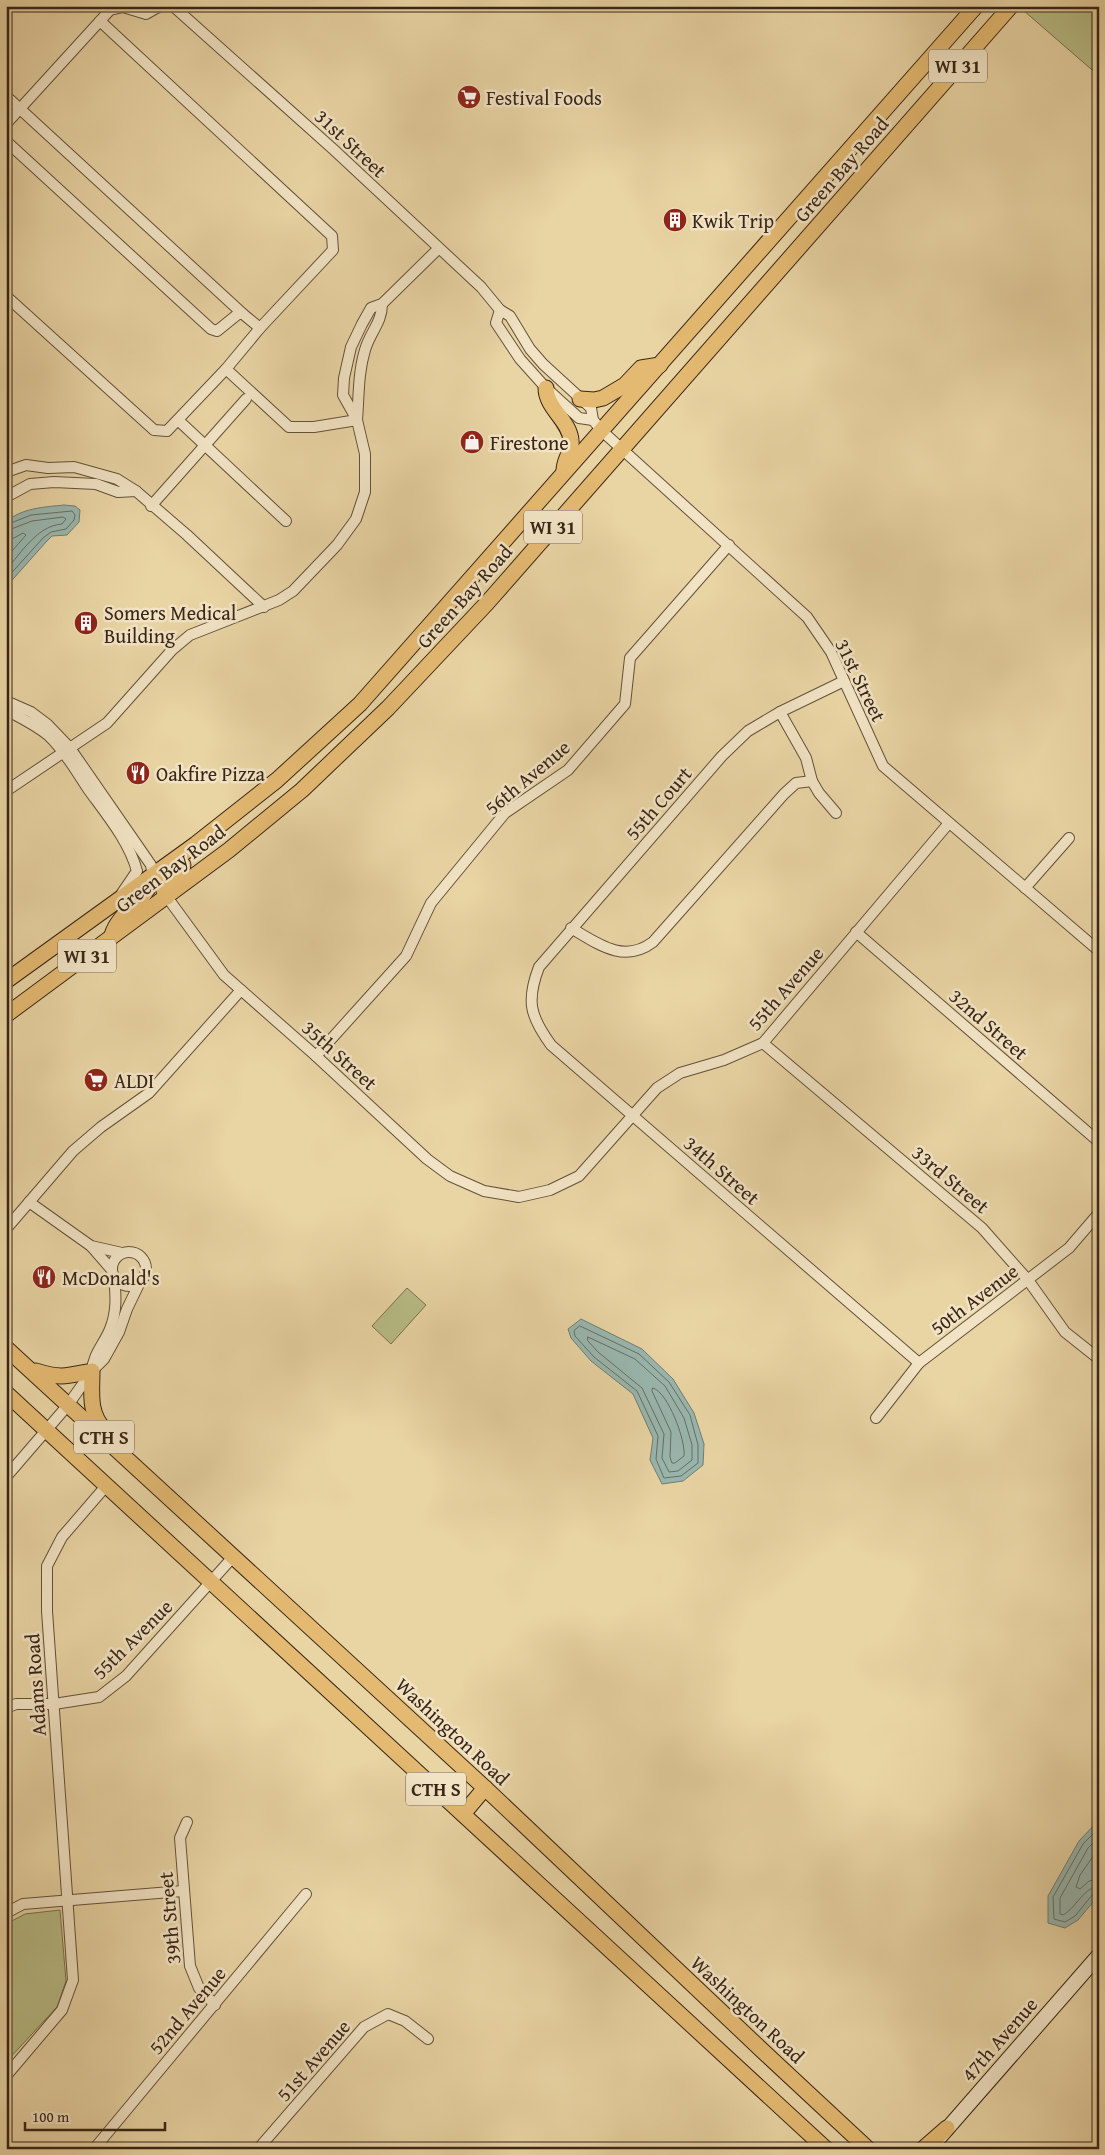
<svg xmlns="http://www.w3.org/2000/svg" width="1105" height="2155" font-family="'Gentium Book Plus',serif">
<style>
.green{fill:#b8bc85;stroke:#78704e}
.water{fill:#99b7af;stroke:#727d72}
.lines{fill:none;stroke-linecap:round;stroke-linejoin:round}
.shore{stroke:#686e62;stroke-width:1}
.street-casing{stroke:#64513a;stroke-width:12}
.secondary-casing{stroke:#382516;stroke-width:16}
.primary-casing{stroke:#382516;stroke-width:17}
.street{stroke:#f1e3c4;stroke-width:10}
.secondary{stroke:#f1e3c4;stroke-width:14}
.primary{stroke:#e4ba72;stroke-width:15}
.labels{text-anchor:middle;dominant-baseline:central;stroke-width:5;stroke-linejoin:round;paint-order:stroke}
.shield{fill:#f1e3c4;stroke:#705e4a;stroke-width:1}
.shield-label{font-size:19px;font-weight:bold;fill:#382516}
.poi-label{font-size:20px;fill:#382516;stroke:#f1e3c4;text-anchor:start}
.street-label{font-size:20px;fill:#382516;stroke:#f1e3c4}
</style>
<rect width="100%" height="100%" fill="#e9d4a4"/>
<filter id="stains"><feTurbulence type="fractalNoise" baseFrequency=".004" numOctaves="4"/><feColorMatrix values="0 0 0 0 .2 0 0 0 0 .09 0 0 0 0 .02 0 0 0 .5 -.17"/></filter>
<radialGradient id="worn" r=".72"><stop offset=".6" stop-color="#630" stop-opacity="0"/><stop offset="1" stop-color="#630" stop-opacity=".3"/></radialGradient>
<g class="green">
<polygon points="1026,6 1099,6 1099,76 1023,10"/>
<polygon points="407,1288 426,1305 391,1344 372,1326"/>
<polygon points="60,1910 66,1981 57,2007 6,2062 6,1924 25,1914"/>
</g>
<g class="water">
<path d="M 64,505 L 75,506 L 80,510 L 79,522 L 67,535 L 52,536 L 46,542 L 6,587 L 6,522 C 21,508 45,507 64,505 Z"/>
<polygon points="581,1319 642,1349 673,1379 694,1413 704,1444 703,1465 683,1481 662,1484 650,1460 653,1438 633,1394 591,1361 571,1338 568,1329"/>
<polygon points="1099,1820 1099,1895 1078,1920 1065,1928 1048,1923 1048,1896 1079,1841"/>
</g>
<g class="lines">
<g class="shore">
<polyline points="6,525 31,515 72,511 75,515 74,520 66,529 51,532 43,538 6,579"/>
<path d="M 6,531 L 32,521 L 63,517 L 66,519 L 62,524 C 37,526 22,552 6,570"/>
<polyline points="6,539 14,538 23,533 26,535 6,558"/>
<polygon points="580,1326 639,1354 669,1382 690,1415 698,1445 698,1463 681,1476 664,1478 656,1459 658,1436 637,1391 594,1357 575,1336 574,1331"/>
<polygon points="588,1337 635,1359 665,1386 684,1418 692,1445 692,1460 678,1471 669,1472 662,1458 664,1434 642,1388 598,1352 588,1341"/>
<path d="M 653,1388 C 668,1392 686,1441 684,1456 L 675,1463 L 672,1463 L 670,1457 L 671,1432 L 652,1391 Z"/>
<polyline points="1099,1828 1083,1844 1053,1897 1054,1919 1065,1922 1075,1916 1093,1894 1099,1893"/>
<path d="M 1099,1837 L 1088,1848 L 1060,1898 L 1060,1914 L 1063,1915 C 1076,1908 1084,1887 1099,1886"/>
<polyline points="1099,1848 1080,1875 1076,1887 1080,1889 1089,1881 1099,1879"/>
</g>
<g class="street-casing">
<g id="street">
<polyline points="173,6 333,149 481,287 500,310 510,316 530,349 543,364 591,408 593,420 602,431 807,617 831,652 883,766 1099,951"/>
<polyline points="6,96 243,314"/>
<polyline points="6,124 110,10 123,7 146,14 160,6"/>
<polyline points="6,141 211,329 217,331 238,314 243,314 260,328"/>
<polyline points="6,296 154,430 167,431 226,369 260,328 333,250 332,236 100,21"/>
<polyline points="500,310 496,323 520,359 546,388 579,418 593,420"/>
<polyline points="226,369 289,427 314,427 357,420"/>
<polyline points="178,420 286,521"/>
<path d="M 357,420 C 359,396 358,373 365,350 C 370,332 382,323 382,304"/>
<polyline points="6,472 26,465 48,468 74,467 117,479 136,491 187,535 264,607"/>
<polyline points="6,497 30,484 54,482 96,484 118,492 136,491"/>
<polyline points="151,506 246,399"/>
<path d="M 844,681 L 780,712 L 748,731 L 722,756 L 539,967 C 526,1001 530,1016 551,1045 L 919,1363"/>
<polyline points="6,701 31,712 47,724 70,748 151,865 153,876"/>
<path d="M 6,710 C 21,718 36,725 49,736 C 65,751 76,771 88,789 C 106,814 129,841 137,871 L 122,893"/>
<polyline points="780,712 806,758 812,781 819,793 836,813"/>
<polyline points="6,791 107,723 172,650 190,635 279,600 293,591 337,545 356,519 365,492 365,454 357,420 343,395 344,378 351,347 362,324 371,308 382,304 438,249"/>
<polyline points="1025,888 1069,838"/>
<polyline points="167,897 224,975 316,1056 427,1159 450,1176 484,1191 519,1197 550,1190 579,1176 657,1088 680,1073 724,1060 763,1043 949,823"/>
<path d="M 571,928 C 598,944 624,964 653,942 L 784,794 L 796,783 L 812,781"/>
<polyline points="856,932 1099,1142"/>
<polyline points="763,1043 982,1228 1028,1280 1065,1332 1099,1359"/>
<polyline points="316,1056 406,956 431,903 505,813 568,770 625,704 630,658 729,545"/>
<polyline points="29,1202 91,1246 111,1269"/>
<polyline points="6,1229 73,1151 101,1127 149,1093 241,990"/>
<polyline points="91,1246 122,1253"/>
<circle cx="129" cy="1269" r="17"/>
<path d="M 92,1371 C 93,1354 104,1344 110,1329 C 117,1312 116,1295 114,1278"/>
<polyline points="876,1418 919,1363 1069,1248 1099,1213"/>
<polyline points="6,1477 68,1405 92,1371 104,1359 119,1332 127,1309 140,1282"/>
<polyline points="6,1708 16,1704 54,1704 99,1697 126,1676 233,1557"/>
<polyline points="187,1822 180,1838 190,1966 199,1988 215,2005"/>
<polyline points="6,1913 23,1904 183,1891"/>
<polyline points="6,2076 62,2010 73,1980 47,1611 47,1566 62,1537 106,1486"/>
<polyline points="94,2149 306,1894"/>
<polyline points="258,2149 364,2027 388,2014 405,2021 428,2039"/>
</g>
</g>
<g class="secondary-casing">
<polyline id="secondary" points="940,2137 1099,1955"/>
</g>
<g class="primary-casing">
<g id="primary">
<path d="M 546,388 C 546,408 569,420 571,440 C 573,451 564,459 564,470"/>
<polyline points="580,399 594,400 603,398 625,385 641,368 660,365"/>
<polyline points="167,897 164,891 164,885 183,865"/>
<path d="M 112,935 C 120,910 147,902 153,876"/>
<polyline points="6,981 196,844 277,780 360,704 976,6"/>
<polyline points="6,1015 229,850 302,790 388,708 487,603 1011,6"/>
<polyline points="6,1348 485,1788 767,2055 868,2149"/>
<path d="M 36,1371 C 61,1379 67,1376 92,1371 C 92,1393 88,1413 105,1430"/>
<polyline points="6,1393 826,2149"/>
<polyline points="463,1814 485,1788"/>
<polyline points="923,2149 947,2128"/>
</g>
</g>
<use href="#street" class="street"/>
<use href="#secondary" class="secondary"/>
<use href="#primary" class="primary"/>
</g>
<defs>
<g id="supermarket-disc" transform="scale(1.25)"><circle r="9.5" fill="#8f2418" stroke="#f1e3c4"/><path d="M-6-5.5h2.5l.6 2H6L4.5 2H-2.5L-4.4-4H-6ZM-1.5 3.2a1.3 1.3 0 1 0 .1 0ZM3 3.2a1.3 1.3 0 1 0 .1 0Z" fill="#fff"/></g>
<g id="building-disc" transform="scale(1.25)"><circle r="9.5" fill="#8f2418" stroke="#f1e3c4"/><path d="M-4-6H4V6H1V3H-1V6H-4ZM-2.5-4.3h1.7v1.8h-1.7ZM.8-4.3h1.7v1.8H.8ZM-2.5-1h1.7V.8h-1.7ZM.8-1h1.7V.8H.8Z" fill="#fff"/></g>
<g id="shop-disc" transform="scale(1.25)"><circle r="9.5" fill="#8f2418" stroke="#f1e3c4"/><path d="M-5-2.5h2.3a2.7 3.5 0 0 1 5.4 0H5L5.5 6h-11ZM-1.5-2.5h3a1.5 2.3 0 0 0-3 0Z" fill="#fff"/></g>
<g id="restaurant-disc" transform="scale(1.25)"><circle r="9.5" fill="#8f2418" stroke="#f1e3c4"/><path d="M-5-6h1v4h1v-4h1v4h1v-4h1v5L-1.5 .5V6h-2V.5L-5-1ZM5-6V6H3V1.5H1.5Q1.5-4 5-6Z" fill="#fff"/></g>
</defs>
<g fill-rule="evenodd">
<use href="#supermarket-disc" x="469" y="97"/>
<use href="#building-disc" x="675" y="220"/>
<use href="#shop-disc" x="472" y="442"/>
<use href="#building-disc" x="86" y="623"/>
<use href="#restaurant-disc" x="138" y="773"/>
<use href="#supermarket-disc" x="96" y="1080"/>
<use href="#restaurant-disc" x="44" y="1277"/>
</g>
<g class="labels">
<g class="shield">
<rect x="929" y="49.5" width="58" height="33" rx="4"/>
<rect x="524" y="510.5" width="58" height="33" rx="4"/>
<rect x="58" y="939.5" width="58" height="33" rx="4"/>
<rect x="74" y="1420.5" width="60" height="33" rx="4"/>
<rect x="406" y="1772.5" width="60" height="33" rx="4"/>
</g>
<g class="shield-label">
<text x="958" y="66">WI 31</text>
<text x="553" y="527">WI 31</text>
<text x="87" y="956">WI 31</text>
<text x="104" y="1437">CTH S</text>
<text x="436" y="1789">CTH S</text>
</g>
<g class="poi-label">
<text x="486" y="97">Festival Foods</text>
<text x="692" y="220">Kwik Trip</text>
<text x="490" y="442">Firestone</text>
<text x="104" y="612">Somers Medical<tspan x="104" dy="23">Building</tspan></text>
<text x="156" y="773">Oakfire Pizza</text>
<text x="114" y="1080">ALDI</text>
<text x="62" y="1277">McDonald's</text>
</g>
<g class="street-label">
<text transform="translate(351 143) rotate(43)">31st Street</text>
<text transform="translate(841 169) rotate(-49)">Green Bay Road</text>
<text transform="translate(464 596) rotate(-48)">Green Bay Road</text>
<text transform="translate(861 680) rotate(64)">31st Street</text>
<text transform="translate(527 777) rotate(-40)">56th Avenue</text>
<text transform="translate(658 803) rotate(-49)">55th Court</text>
<text transform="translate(170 868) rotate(-37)">Green Bay Road</text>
<text transform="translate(785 988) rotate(-49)">55th Avenue</text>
<text transform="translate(989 1024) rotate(41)">32nd Street</text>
<text transform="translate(340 1055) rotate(42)">35th Street</text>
<text transform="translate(722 1170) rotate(41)">34th Street</text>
<text transform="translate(951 1179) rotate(40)">33rd Street</text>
<text transform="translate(974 1299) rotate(-37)">50th Avenue</text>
<text transform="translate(132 1639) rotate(-45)">55th Avenue</text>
<text transform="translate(35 1685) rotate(-94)">Adams Road</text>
<text transform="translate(453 1731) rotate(43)">Washington Road</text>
<text transform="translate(169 1918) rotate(-95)">39th Street</text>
<text transform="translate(748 2009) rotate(43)">Washington Road</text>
<text transform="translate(187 2010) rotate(-50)">52nd Avenue</text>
<text transform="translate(999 2039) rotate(-49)">47th Avenue</text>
<text transform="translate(313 2060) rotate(-49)">51st Avenue</text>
</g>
</g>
<rect width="1105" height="2155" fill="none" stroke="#e9d4a4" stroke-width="25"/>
<rect x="8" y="8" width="1090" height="2140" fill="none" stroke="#382516" stroke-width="2.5"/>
<rect x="12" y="12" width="1080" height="2130" fill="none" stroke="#382516"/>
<path d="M25 2122v8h140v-8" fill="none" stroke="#382516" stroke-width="2.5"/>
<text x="32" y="2122" font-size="15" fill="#382516" stroke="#f1e3c4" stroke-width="4" paint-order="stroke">100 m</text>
<rect width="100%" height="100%" filter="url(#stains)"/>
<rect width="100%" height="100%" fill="url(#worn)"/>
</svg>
